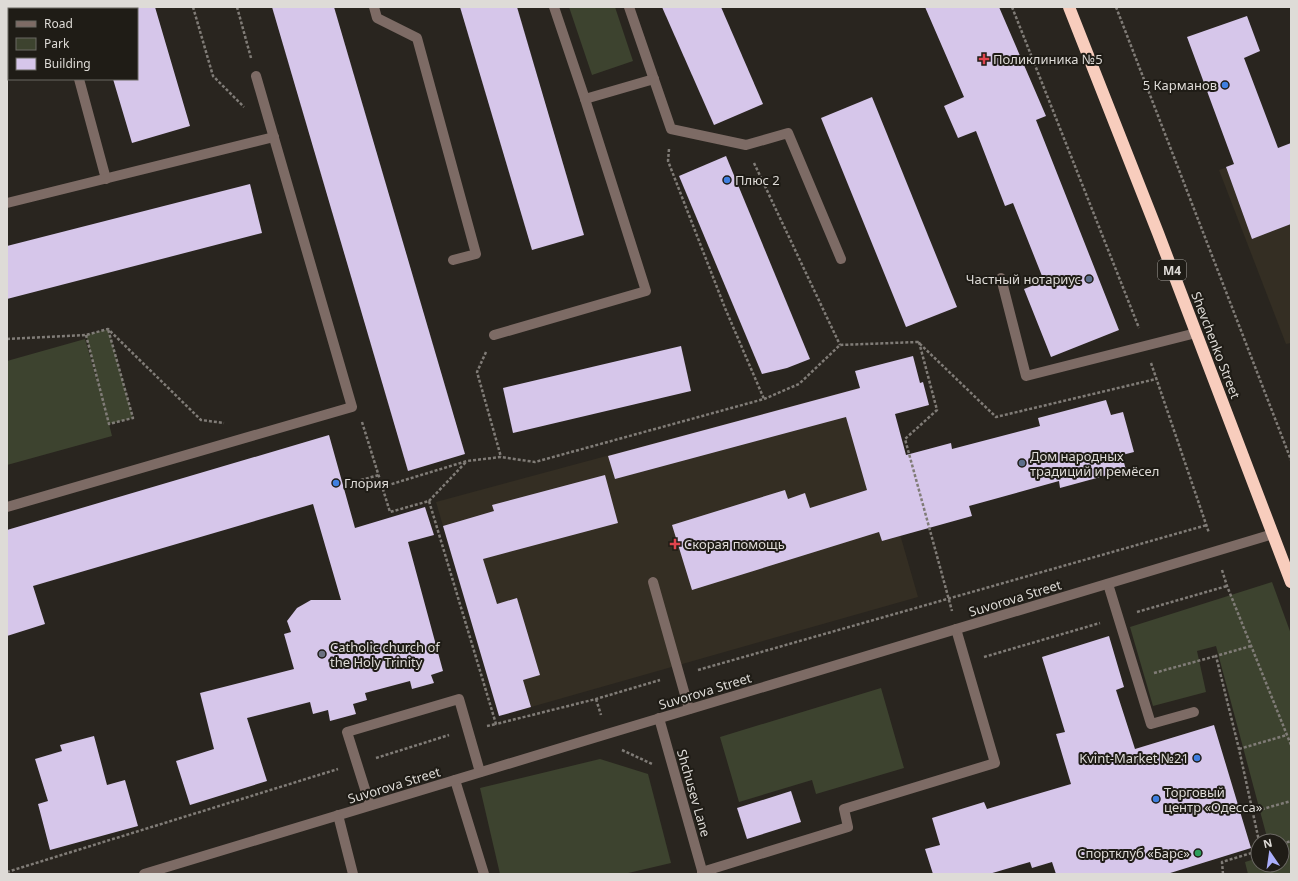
<svg xmlns="http://www.w3.org/2000/svg" width="1298" height="881" font-family="'Noto Sans',sans-serif">
<style>
.built{fill:#342e23}
.green{fill:#3d432f}
.building{fill:#d6c6ea}
.lines{fill:none;stroke-linecap:round;stroke-linejoin:round}
.path{stroke:#807c77;stroke-width:2.5;stroke-dasharray:3 2;stroke-linecap:butt}
.minor{stroke:#7d6b65;stroke-width:10}
.highway{stroke:#f8cdbd;stroke-width:12}
.health-dot{fill:#e0444e;stroke:#1f1c16;stroke-width:1.5}
.shop-dot{fill:#3f7fe0;stroke:#1f1c16;stroke-width:1.5}
.service-dot{fill:#5c6f8a;stroke:#1f1c16;stroke-width:1.5}
.worship-dot{fill:#6b7280;stroke:#1f1c16;stroke-width:1.5}
.leisure-dot{fill:#2e9e5b;stroke:#1f1c16;stroke-width:1.5}
.labels{text-anchor:middle;dominant-baseline:central;stroke-width:4;stroke-linejoin:round;paint-order:stroke}
.shield{fill:#1f1c16;stroke:#a5a29d;stroke-width:1}
.shield-label{font-size:12px;font-weight:bold;fill:#dedbd7}
.poi-label{font-size:13px;fill:#dedbd7;stroke:#1f1c16;text-anchor:start}
.street-label{font-size:13px;fill:#dedbd7;stroke:#1f1c16}
</style>
<rect width="100%" height="100%" fill="#29251f"/>
<g class="built">
<polygon points="1291,145 1291,343 1286,344 1219,170"/>
<polygon points="858,388 918,597 531,707 523,680 443,526 436,502"/>
</g>
<g class="green">
<polygon points="569,7 615,7 633,61 592,75"/>
<polygon points="108,329 133,418 109,424 112,436 7,465 7,361 85,339 101,394 86,335"/>
<polygon points="1272,582 1291,634 1291,874 1248,874 1245,862 1258,858 1258,865 1282,865 1282,841 1268,841 1216,646 1197,651 1206,692 1153,706 1130,627"/>
<polygon points="881,688 904,768 816,794 812,780 739,802 720,737"/>
<polygon points="600,759 648,774 671,863 624,874 500,874 480,788"/>
</g>
<g class="building">
<polygon points="137,7 155,7 190,126 132,143 113,79 137,79"/>
<polygon points="272,7 334,7 465,454 408,471"/>
<polygon points="460,7 517,7 584,235 532,250"/>
<polygon points="662,7 721,7 763,104 714,125"/>
<polygon points="925,7 999,7 1046,116 1036,120 1119,330 1051,357 1024,289 1044,281 1013,203 1005,206 976,131 958,138 944,106 964,97"/>
<polygon points="1247,16 1260,51 1244,58 1278,148 1291,143 1291,224 1252,239 1226,167 1234,164 1187,37"/>
<polygon points="872,97 957,307 906,327 821,118"/>
<polygon points="726,156 810,359 787,368 762,374 679,176"/>
<polygon points="250,184 262,233 7,299 7,246"/>
<polygon points="681,346 691,391 513,433 503,388"/>
<polygon points="913,356 920,383 923,382 929,405 895,414 906,455 951,443 952,449 1040,426 1038,418 1106,400 1111,415 1123,412 1134,452 1122,455 1126,470 1060,488 1059,481 969,506 972,516 882,541 879,532 692,590 672,525 785,490 788,499 805,493 810,508 867,490 846,417 615,479 608,456 860,388 855,371"/>
<polygon points="329,435 355,528 425,507 434,535 408,542 443,671 431,675 434,683 412,689 410,681 365,693 367,700 353,704 356,714 330,721 328,710 313,714 310,702 247,718 267,781 190,805 176,761 214,749 200,693 294,669 284,634 291,632 287,621 297,608 311,600 341,600 313,504 33,586 45,624 7,636 7,530"/>
<polygon points="605,475 618,523 483,559 497,604 517,598 540,675 523,680 531,707 499,716 443,526 494,511 492,505"/>
<polygon points="1109,636 1124,687 1116,690 1135,749 1214,725 1251,848 1167,874 1056,874 1052,862 1032,868 1030,862 989,874 933,874 925,849 940,845 932,818 984,802 987,809 1071,784 1056,734 1065,732 1042,657"/>
<polygon points="94,736 107,785 125,780 138,826 50,850 38,804 48,801 35,759 62,751 60,745"/>
<polygon points="791,791 801,822 747,839 737,808"/>
</g>
<g class="lines">
<g class="path">
<polyline points="193,7 213,76 244,107"/>
<polyline points="237,7 251,58"/>
<polyline points="1012,7 1139,328"/>
<polyline points="1116,7 1291,460"/>
<polyline points="669,149 668,161 725,308 764,399"/>
<polyline points="754,163 840,345"/>
<polyline points="86,335 109,424 133,418 108,329"/>
<polyline points="7,339 86,335 108,329 201,420 224,423"/>
<polyline points="919,342 937,410 905,439 952,611"/>
<polyline points="486,352 477,372 501,457"/>
<polyline points="1151,363 1209,533"/>
<polyline points="362,422 390,512 429,501 496,724 596,699 660,680"/>
<polyline points="361,480 379,475"/>
<polyline points="382,487 467,461 501,457 535,462 764,399 799,384 840,345 918,342 996,417 1156,379"/>
<polyline points="429,501 466,462"/>
<polyline points="1222,570 1227,586 1291,745"/>
<polyline points="1137,612 1227,586"/>
<polyline points="1251,646 1216,656 1239,749 1259,841"/>
<polyline points="984,657 1100,623"/>
<polyline points="698,670 1207,525"/>
<polyline points="1154,673 1216,656"/>
<polyline points="596,699 601,715"/>
<polyline points="487,726 496,724"/>
<polyline points="1239,749 1287,735"/>
<polyline points="622,750 652,764"/>
<polyline points="376,758 449,735"/>
<polyline points="1252,812 1291,801"/>
<polyline points="1282,844 1291,841"/>
<polyline points="7,872 338,769"/>
<polyline points="1223,874 1222,862 1258,851"/>
</g>
<g class="minor">
<polyline points="60,7 60,9"/>
<polyline points="374,7 377,18 417,38 476,254 453,260"/>
<polyline points="629,7 671,129 746,145 788,133 841,259"/>
<polyline points="79,79 106,179"/>
<polyline points="585,99 654,79"/>
<polyline points="7,203 274,137"/>
<polyline points="1001,278 1026,376 1196,333"/>
<polyline points="494,335 646,291 585,99 554,7"/>
<polyline points="7,507 352,407 256,76"/>
<polyline points="653,582 689,709"/>
<polyline points="1108,584 1151,724 1194,712"/>
<polyline points="659,718 703,874"/>
<polyline points="455,780 484,874"/>
<polyline points="370,805 347,732 459,699 480,772"/>
<polyline points="338,815 353,874"/>
<polyline points="702,872 848,827 844,809 995,763 956,629"/>
<polyline points="144,874 607,734 1273,534"/>
</g>
<polyline class="highway" points="1069,7 1158,233 1291,582"/>
</g>
<g class="health-dot">
<path d="M982 53h4v4h4v4h-4v4h-4v-4h-4v-4h4z"/>
<path d="M673 538h4v4h4v4h-4v4h-4v-4h-4v-4h4z"/>
</g>
<g class="shop-dot">
<circle cx="1225" cy="85" r="4"/>
<circle cx="727" cy="180" r="4"/>
<circle cx="336" cy="483" r="4"/>
<circle cx="1197" cy="758" r="4"/>
<circle cx="1156" cy="799" r="4"/>
</g>
<g class="service-dot">
<circle cx="1089" cy="279" r="4"/>
<circle cx="1022" cy="463" r="4"/>
</g>
<circle class="worship-dot" cx="322" cy="654" r="4"/>
<circle class="leisure-dot" cx="1198" cy="853" r="4"/>
<g class="labels">
<rect class="shield" x="1158" y="260" width="28" height="20" rx="3"/>
<g class="shield-label">
<text x="1172" y="270">M4</text>
</g>
<g class="poi-label">
<text x="993" y="59">Поликлиника №5</text>
<text x="1217" y="85" text-anchor="end">5 Карманов</text>
<text x="735" y="180">Плюс 2</text>
<text x="1081" y="279" text-anchor="end">Частный нотариус</text>
<text x="1030" y="456">Дом народных<tspan x="1030" dy="15">традиций и ремёсел</tspan></text>
<text x="344" y="483">Глория</text>
<text x="684" y="544">Скорая помощь</text>
<text x="330" y="647">Catholic church of<tspan x="330" dy="15">the Holy Trinity</tspan></text>
<text x="1189" y="758" text-anchor="end">Kvint-Market №21</text>
<text x="1164" y="792">Торговый<tspan x="1164" dy="15">центр «Одесса»</tspan></text>
<text x="1190" y="853" text-anchor="end">Спортклуб «Барс»</text>
</g>
<g class="street-label">
<text transform="translate(1216 345) rotate(69)">Shevchenko Street</text>
<text transform="translate(1015 598) rotate(-17)">Suvorova Street</text>
<text transform="translate(705 691) rotate(-17)">Suvorova Street</text>
<text transform="translate(394 785) rotate(-17)">Suvorova Street</text>
<text transform="translate(694 793) rotate(74)">Shchusev Lane</text>
</g>
</g>
<rect width="1298" height="881" fill="none" stroke="#dedbd7" stroke-width="16"/>
<rect x="8" y="8" width="130" height="72" fill="#1f1c16" stroke="#6b6863"/>
<rect x="16" y="21" width="20" height="6" fill="#7d6b65" stroke="#6b6863"/>
<text x="44" y="28" font-size="12" fill="#dedbd7">Road</text>
<rect x="16" y="38" width="20" height="12" fill="#3d432f" stroke="#6b6863"/>
<text x="44" y="48" font-size="12" fill="#dedbd7">Park</text>
<rect x="16" y="58" width="20" height="12" fill="#d6c6ea" stroke="#6b6863"/>
<text x="44" y="68" font-size="12" fill="#dedbd7">Building</text>
<g transform="translate(1270 853) rotate(347)"><circle r="19" fill="#1f1c16" stroke="#6b6863"/>
<path d="M0-3L7 15L0 10L-7 15Z" fill="#abaffb"/>
<text y="-6" font-size="11" font-weight="bold" text-anchor="middle" fill="#dedbd7">N</text>
</g>
</svg>
